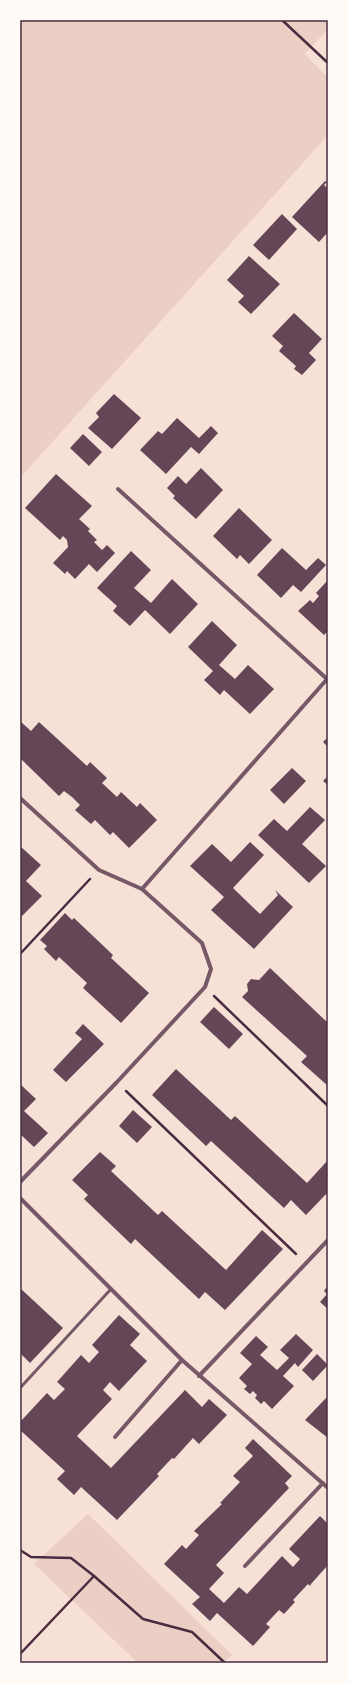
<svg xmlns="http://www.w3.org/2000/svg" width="348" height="1683" font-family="Arial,sans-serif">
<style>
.green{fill:#ebcfc5}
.building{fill:#644757}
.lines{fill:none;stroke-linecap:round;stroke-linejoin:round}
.path{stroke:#4a2c40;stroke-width:2.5}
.service{stroke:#755966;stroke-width:3}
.minor{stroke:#755966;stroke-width:4}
.neatline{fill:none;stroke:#4a2c40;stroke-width:1.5}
</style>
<rect width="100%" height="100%" fill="#f7e1d7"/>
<g class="green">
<polygon points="20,20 328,20 328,29 305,54 328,78 328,135 20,478"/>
<polygon points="88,1514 232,1655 222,1663 138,1663 34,1564"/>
</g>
<g class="building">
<polygon points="325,181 327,182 324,185 328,189 328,232 319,242 292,217"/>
<polygon points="282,214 297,229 269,260 253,245"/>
<polygon points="249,256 280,284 251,314 238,302 244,296 227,280"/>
<polygon points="294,313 322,339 309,353 316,360 302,375 294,369 296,366 279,351 283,346 272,336"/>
<polygon points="114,394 141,418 112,449 88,428 99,417 96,413"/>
<polygon points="177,418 199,438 211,426 218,433 199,454 191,447 166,474 140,450 158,431 162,434"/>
<polygon points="83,434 102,452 89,466 70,448"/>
<polygon points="201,468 223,490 196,519 173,498 175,496 167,488 178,476 186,484"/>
<polygon points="56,474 92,506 79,519 90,529 88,531 97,540 94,542 102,550 107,545 115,553 97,572 89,564 75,579 67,571 65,574 53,563 68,547 67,540 63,536 60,540 25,508"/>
<polygon points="239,508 272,540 249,564 240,555 237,559 213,536"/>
<polygon points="282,548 306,570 318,558 326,565 301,592 293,585 281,598 257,575"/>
<polygon points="131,551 151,570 134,588 151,603 172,579 198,604 170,634 145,610 130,626 113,611 117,606 97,588"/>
<polygon points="327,581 328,631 324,635 298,611 310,600 313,603 319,596 316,593"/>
<polygon points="212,621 237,645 219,665 235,679 248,665 274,689 250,714 224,690 220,695 204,680 213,671 188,647"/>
<polygon points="20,721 31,731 39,722 87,766 90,762 107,778 102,783 117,797 121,792 137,807 140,803 157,820 129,848 113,832 110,835 95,820 91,824 75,810 80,805 72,797 64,791 59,796 20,758"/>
<polygon points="328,737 328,747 323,742"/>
<polygon points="292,768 306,781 284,804 270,790"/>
<polygon points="328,776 328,785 323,781"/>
<polygon points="310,807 325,820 302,844 326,866 309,883 258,835 274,819 287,831"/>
<polygon points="250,842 264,855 233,888 260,914 278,895 275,890 293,907 254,949 211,910 224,897 190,866 212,844 231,862"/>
<polygon points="20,846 41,865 26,881 42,896 20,918"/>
<polygon points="65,913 72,920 74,918 113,955 111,958 149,993 121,1023 83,988 87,983 59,957 56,961 44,949 47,946 40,940"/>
<polygon points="270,968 328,1023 328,1086 301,1062 307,1056 242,997 248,991 247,984 251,979 259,980"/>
<polygon points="214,1007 243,1034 229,1049 200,1022"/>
<polygon points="83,1024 104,1044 66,1082 53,1070 82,1039 75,1033"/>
<polygon points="176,1069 231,1120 235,1116 307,1183 328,1160 328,1192 306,1215 291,1200 284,1208 211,1141 206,1146 152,1095"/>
<polygon points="20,1084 36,1099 24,1111 48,1133 34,1147 20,1134"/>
<polygon points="133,1110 152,1127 137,1143 119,1126"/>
<polygon points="100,1152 116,1166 111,1171 127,1186 158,1215 162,1211 226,1270 262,1230 283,1249 225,1310 205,1292 199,1299 135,1239 131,1244 84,1199 88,1195 72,1180"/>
<polygon points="328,1285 328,1309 320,1302 327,1294 324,1291"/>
<polygon points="20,1288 63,1328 30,1363 20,1353"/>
<polygon points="119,1315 140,1334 130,1345 147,1361 119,1391 110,1382 103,1390 112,1399 77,1436 96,1454 111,1468 185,1390 202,1407 209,1399 227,1415 199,1444 193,1438 174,1459 172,1458 157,1474 159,1476 117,1520 81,1487 74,1495 57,1479 65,1471 20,1430 20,1422 47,1393 54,1400 65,1389 57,1382 81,1355 89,1363 99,1352 92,1345"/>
<polygon points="296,1334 313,1350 298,1367 295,1363 283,1376 294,1386 272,1409 264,1401 261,1404 255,1398 257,1395 253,1391 250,1394 244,1389 247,1386 239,1378 252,1364 240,1353 256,1336 268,1347 260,1355 277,1370 289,1358 280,1350"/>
<polygon points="317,1354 328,1365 313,1381 302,1370"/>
<polygon points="328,1396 328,1438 305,1420"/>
<polygon points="253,1439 292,1476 285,1483 289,1488 216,1565 224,1573 209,1589 224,1603 239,1587 247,1594 282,1556 293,1567 300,1559 289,1549 320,1516 328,1524 328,1565 311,1584 310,1586 308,1584 293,1600 295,1602 284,1614 279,1610 266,1624 270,1627 253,1646 217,1613 210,1621 192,1604 200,1597 164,1564 182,1545 186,1549 199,1535 194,1531 222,1504 220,1503 240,1482 233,1476 253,1456 245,1448"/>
</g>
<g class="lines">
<g class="path">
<polyline points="282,20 328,63"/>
<polyline points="20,954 90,879"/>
<polyline points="214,996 328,1106"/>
<polyline points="126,1091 296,1254"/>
<polyline points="20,1550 31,1557 71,1558 94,1576 20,1654"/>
<polyline points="94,1576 143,1619 192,1632 225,1663"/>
</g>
<polyline class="service" points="20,1388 111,1289"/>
<g class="minor">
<polyline points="118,489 327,679"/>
<polyline points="20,798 99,870 142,889"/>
<polyline points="20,1182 117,1082 205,987 211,969 202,943 142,889 328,678"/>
<polyline points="20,1198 182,1360 328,1488"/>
<polyline points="199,1376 328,1240"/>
<polyline points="115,1437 182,1360"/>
<polyline points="245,1566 323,1483"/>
</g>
</g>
<rect width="348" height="1683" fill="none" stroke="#fffaf5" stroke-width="42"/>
<rect x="21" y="21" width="306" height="1641" class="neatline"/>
</svg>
